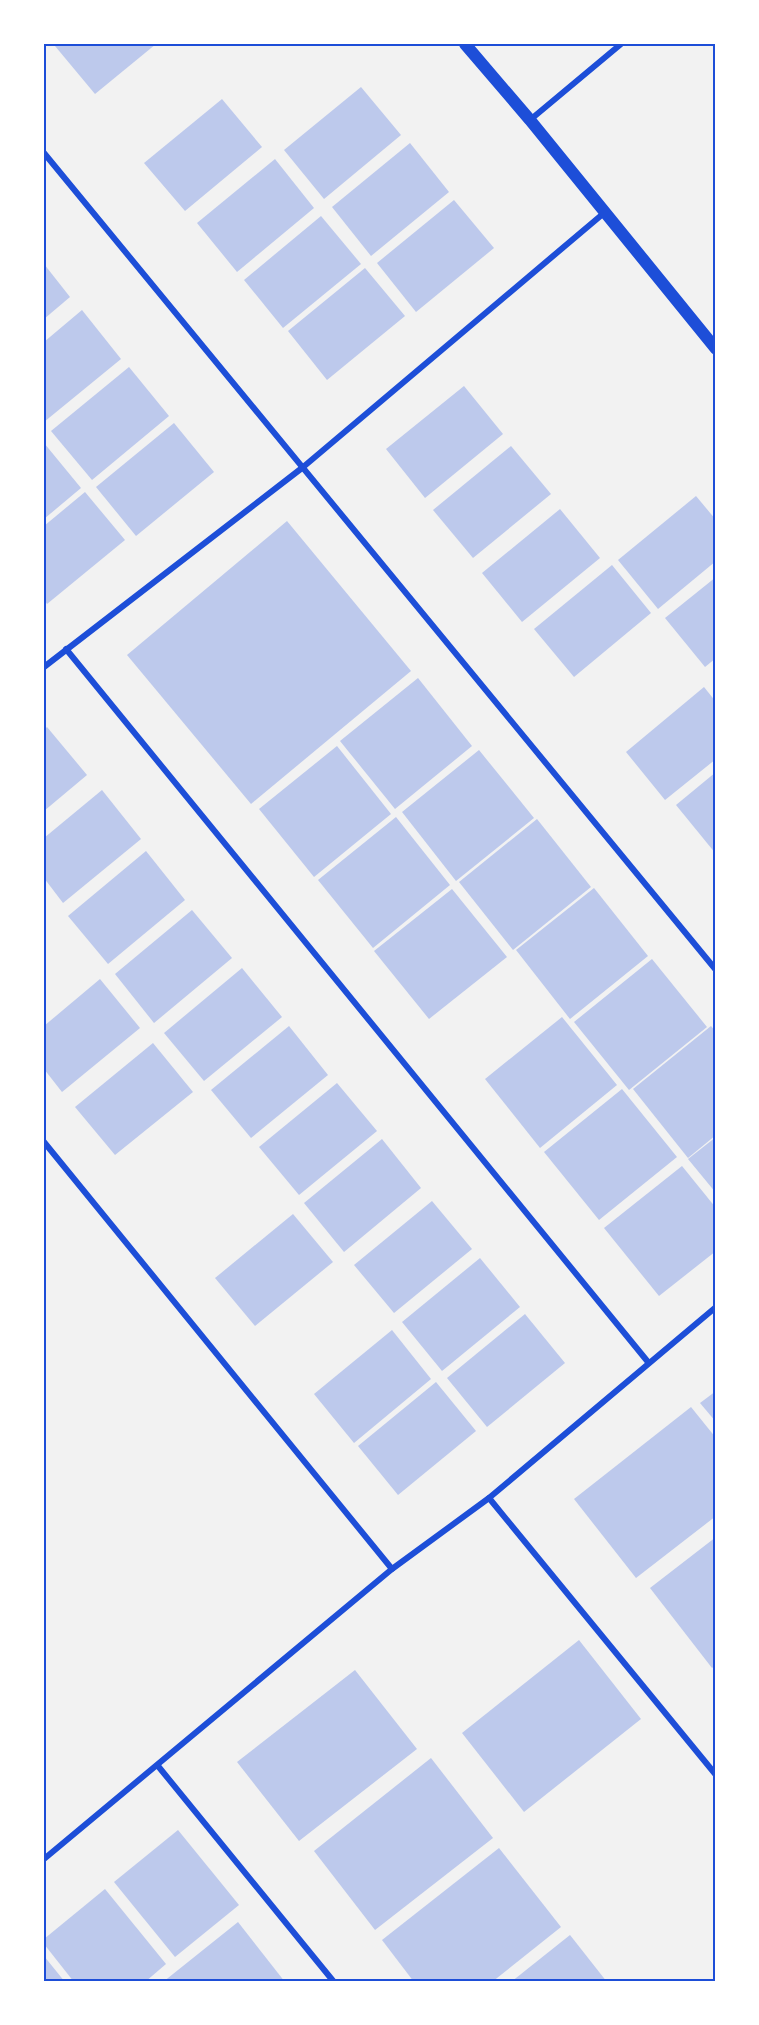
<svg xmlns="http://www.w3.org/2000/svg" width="759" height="2025" font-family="'Source Sans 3',sans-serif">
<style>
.building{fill:#bdc9ec}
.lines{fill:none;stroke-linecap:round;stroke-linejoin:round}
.minor{stroke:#1d4ed8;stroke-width:6}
.secondary{stroke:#1d4ed8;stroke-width:12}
.neatline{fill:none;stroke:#1d4ed8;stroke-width:2}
</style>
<rect width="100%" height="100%" fill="#f2f2f2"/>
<g class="building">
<polygon points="58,44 156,44 95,94 55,46"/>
<polygon points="361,87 401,135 324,199 284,150"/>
<polygon points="222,99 262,147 185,211 144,163"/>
<polygon points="410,143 449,192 371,256 332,207"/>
<polygon points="275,159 314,208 237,272 197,223"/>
<polygon points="454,200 494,248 416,312 377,263"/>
<polygon points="321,216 361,264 283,328 244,280"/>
<polygon points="44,264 70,297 44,319"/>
<polygon points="365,268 405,316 327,380 288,331"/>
<polygon points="82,310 121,359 44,422 44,342"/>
<polygon points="129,367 169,416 92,480 51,431"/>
<polygon points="464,386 503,434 425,498 386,449"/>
<polygon points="174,423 214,472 136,536 96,487"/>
<polygon points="44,443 81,488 44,519"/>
<polygon points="511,446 551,494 473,558 433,510"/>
<polygon points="85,492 125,540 47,604 44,599 44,526"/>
<polygon points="696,496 716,520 716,561 658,609 618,560"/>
<polygon points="560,509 600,558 522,622 482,573"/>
<polygon points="287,521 411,671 251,804 127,655"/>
<polygon points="612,565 651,613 574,677 534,629"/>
<polygon points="716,577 716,658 705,667 665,618"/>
<polygon points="418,678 472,746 395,809 340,741"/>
<polygon points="704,687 716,702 716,759 665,800 626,752"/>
<polygon points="47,727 87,775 44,811 44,730"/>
<polygon points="337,746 391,814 314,877 259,809"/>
<polygon points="479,750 534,818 456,881 402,812"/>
<polygon points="716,772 716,854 676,805"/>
<polygon points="102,790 141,839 63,903 44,878 44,838"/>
<polygon points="396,817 450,885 373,948 318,880"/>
<polygon points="537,819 591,887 513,950 459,882"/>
<polygon points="146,851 185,900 108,964 68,916"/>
<polygon points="594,888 648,956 570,1019 516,950"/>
<polygon points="452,889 507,957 429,1019 374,951"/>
<polygon points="192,910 232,958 154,1023 115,974"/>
<polygon points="652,959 707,1027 629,1090 574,1022"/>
<polygon points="242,968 282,1017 204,1081 164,1033"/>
<polygon points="100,979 140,1028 62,1092 44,1069 44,1026"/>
<polygon points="562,1017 617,1085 540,1148 485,1079"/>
<polygon points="289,1026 328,1075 251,1138 211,1090"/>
<polygon points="711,1026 716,1032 716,1135 688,1158 633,1089"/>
<polygon points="153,1043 193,1092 115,1155 75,1107"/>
<polygon points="337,1083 377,1131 299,1195 259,1147"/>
<polygon points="622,1089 677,1157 599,1220 544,1152"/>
<polygon points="716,1137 716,1193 688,1159"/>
<polygon points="382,1139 421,1188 344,1252 304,1203"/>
<polygon points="682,1166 716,1208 716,1251 659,1296 604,1228"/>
<polygon points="432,1201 472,1249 394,1313 354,1265"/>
<polygon points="293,1214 333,1262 255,1326 215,1278"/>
<polygon points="480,1258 520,1307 442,1371 402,1322"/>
<polygon points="525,1314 565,1363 487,1427 447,1378"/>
<polygon points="392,1330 431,1379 354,1443 314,1394"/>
<polygon points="436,1382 476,1431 398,1495 358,1446"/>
<polygon points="716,1391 716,1422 700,1403"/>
<polygon points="691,1407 716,1438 716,1516 636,1578 574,1499"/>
<polygon points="716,1537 716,1665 712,1668 650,1588"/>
<polygon points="579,1640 641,1719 524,1812 462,1733"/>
<polygon points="355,1670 417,1749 299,1841 237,1762"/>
<polygon points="431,1758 493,1838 375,1930 314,1851"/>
<polygon points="178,1830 239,1905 175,1957 114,1882"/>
<polygon points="499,1848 561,1927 492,1982 414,1982 382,1940"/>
<polygon points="105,1889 166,1964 145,1982 74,1982 44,1944 44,1939"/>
<polygon points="238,1922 285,1982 163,1982"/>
<polygon points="570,1935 607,1982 511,1982"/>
<polygon points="44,1956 65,1982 44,1982"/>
</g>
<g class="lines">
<g class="minor">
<polyline points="530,120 621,44"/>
<polyline points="44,153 716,970"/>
<polyline points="66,649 648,1362"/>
<polyline points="44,667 302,468 604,213"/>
<polyline points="44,1142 392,1569"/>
<polyline points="489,1498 716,1775"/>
<polyline points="158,1766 334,1982"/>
<polyline points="44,1859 392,1569 489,1498 716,1307"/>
</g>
<polyline class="secondary" points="465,44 530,120 716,349"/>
</g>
<rect width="759" height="2025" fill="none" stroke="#ffffff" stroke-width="90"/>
<rect x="45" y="45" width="669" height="1935" class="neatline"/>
</svg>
